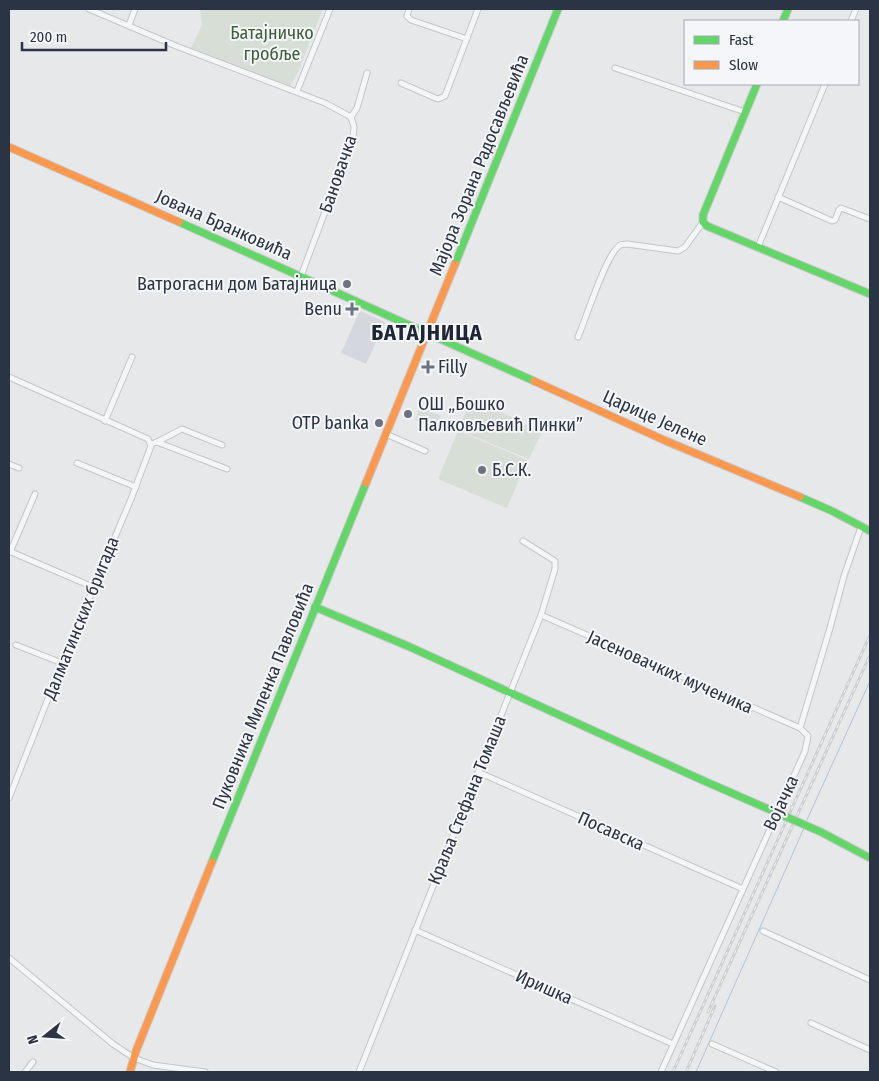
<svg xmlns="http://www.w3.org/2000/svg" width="879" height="1081" font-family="'Fira Sans Condensed',sans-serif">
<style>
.built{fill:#d4d7dd}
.green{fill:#d6ded6}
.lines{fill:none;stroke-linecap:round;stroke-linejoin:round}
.stream{stroke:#b4c4d5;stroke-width:1}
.street-casing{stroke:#c4c6c8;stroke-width:7}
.fast-casing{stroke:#c4c6c8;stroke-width:9}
.slow-casing{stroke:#c4c6c8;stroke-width:9}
.street{stroke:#f5f6f7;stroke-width:5}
.fast{stroke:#63d668;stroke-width:7}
.slow{stroke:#ff974d;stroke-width:7}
.rail-casing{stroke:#cecfd2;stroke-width:3}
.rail{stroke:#f4f6f9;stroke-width:1;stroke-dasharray:4;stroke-linecap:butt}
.fast-bridge-casing{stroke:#c4c6c8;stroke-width:9;stroke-linecap:butt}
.fast-bridge{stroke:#63d668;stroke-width:7}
.poi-dot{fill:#6c737f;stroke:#f4f6f9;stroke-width:2}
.labels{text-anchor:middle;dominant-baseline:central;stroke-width:4;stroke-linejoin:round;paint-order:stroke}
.park-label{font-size:18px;fill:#3f6138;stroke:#f4f6f9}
.street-label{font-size:18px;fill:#2b3445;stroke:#f4f6f9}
.poi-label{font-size:18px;fill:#2b3445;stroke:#f4f6f9;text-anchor:end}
.district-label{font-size:22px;font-weight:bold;letter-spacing:1px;fill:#1d2536;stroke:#f4f6f9}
</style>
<rect width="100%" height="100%" fill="#e6e8ea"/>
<polygon class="built" points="360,311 385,322 366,364 341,353"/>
<g class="green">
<polygon points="200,9 323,9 298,72 290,86 191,48 202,25"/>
<polygon points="472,398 542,432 529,459 458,430"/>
<polygon points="420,407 441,416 436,428 415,420"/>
<polygon points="458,431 527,460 507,508 438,479"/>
</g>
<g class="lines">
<g class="stream">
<polyline points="806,822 870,681"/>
<polyline points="696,1072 804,828"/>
</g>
<g class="street-casing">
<g id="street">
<polyline points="89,9 176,46 325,103 351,117"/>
<polyline points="409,9 407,16 411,20 467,39"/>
<polyline points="851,21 856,9"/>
<polyline points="129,25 135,9"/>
<polyline points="615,68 745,112"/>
<polyline points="401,83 435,98 438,99 445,96 478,9"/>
<polyline points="297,91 330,9"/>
<polyline points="778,197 832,221 835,220 839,210 841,208 870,219"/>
<polyline points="758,247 825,84"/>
<polyline points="301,276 353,137 354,127 351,117 357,108 367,73"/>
<path d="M 578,337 C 586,318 605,259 617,248 C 620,244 623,244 627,244 L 678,251 L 685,247 L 703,222"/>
<polyline points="9,377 148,439 151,446 131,499 62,663 9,798"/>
<polyline points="105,421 132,357"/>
<polyline points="386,434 425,451"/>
<polyline points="157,442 182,429 222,445"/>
<polyline points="151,444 157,442 227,469"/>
<polyline points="77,463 136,487"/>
<polyline points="9,464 19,468"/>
<polyline points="9,551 93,587"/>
<polyline points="10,552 35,494"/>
<polyline points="541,615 800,728 808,736 805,751 661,1072"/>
<polyline points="16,645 62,663"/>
<polyline points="800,728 830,628 844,576 861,527"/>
<polyline points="478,772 743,889"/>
<polyline points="415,930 673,1044"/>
<polyline points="763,931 870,980"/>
<polyline points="9,958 113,1044 134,1058 153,1065 205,1072"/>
<polyline points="811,1023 870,1050"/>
<polyline points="712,1044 776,1072"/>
<polyline points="25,1072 33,1062"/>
<polyline points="359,1072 541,615 555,569 555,561 523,541"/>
</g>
</g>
<g class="fast-casing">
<g id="fast">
<polyline points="783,21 788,9"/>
<polyline points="757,84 703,215 703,222 707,226 870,294"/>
<polyline points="179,222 534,381"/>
<polyline points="455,264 558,9"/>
<polyline points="800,497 832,511 870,531"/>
<polyline points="315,607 410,647 702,780"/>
<polyline points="212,862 366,483"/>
</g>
</g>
<g class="slow-casing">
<g id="slow">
<polyline points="9,147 179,222"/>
<polyline points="534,381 666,441 800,497"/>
<polyline points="366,483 455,264"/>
<polyline points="130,1072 136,1051 212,862"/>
</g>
</g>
<use href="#street" class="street"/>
<use href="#fast" class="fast"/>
<use href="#slow" class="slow"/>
<g class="rail-casing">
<g id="rail">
<polyline points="708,1012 870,655"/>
<polyline points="673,1072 870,635"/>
<polyline points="686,1072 715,1006"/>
</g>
</g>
<use href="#rail" class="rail"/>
<g class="fast-bridge-casing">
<polyline id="fast-bridge" points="702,780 821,832 870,858"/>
</g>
<use href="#fast-bridge" class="fast-bridge"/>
</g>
<g class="poi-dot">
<circle cx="347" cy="284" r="5"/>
<path d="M349.5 301.5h5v5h5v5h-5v5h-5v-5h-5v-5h5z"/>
<path d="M425.5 359.5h5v5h5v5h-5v5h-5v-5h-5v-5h5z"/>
<circle cx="408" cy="414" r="5"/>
<circle cx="379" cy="423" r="5"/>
<circle cx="482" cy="470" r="5"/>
</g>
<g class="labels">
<g class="park-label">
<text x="272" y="33">Батајничко<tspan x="272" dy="21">гробље</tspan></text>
</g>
<g class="street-label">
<text transform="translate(479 165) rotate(-68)">Мајора Зорана Радосављевића</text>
<text transform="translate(338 174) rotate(-71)">Бановачка</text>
<text transform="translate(224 225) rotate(24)">Јована Бранковића</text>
<text transform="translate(655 418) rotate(24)">Царице Јелене</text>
<text transform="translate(81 618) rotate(-68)">Далматинских бригада</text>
<text transform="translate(670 672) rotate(24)">Јасеновачких мученика</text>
<text transform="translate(263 696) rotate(-68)">Пуковника Миленка Павловића</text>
<text transform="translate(467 800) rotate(-68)">Краља Стефана Томаша</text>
<text transform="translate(781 803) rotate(-65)">Војачка</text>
<text transform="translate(611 831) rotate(24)">Посавска</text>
<text transform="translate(544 987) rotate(24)">Иришка</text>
</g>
<g class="poi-label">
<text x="337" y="284">Ватрогасни дом Батајница</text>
<text x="342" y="309">Benu</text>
<text x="438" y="367" text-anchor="start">Filly</text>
<text x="418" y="404" text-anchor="start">ОШ „Бошко<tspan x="418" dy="21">Палковљевић Пинки”</tspan></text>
<text x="369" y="423">OTP banka</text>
<text x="492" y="470" text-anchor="start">Б.С.К.</text>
</g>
<g class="district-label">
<text x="427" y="332">БАТАЈНИЦА</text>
</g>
</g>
<rect width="879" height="1081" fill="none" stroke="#2b3445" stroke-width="20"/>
<rect x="684" y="20" width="175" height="65" fill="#f4f6f9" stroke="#a4a8b1"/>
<rect x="694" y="36" width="25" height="8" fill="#63d668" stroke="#a4a8b1"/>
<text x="729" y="45" font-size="15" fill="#2b3445">Fast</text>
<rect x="694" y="61" width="25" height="8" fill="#ff974d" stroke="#a4a8b1"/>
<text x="729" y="70" font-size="15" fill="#2b3445">Slow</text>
<g transform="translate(45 1036) rotate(253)" stroke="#f4f6f9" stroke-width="4" paint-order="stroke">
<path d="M0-4L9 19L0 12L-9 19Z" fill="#2b3445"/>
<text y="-8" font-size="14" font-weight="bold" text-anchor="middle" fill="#2b3445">N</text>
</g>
<path d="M22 42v8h144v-8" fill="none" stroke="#2b3445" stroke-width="2.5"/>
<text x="30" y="42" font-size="15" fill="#2b3445" stroke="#f4f6f9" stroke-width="4" paint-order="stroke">200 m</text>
</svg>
